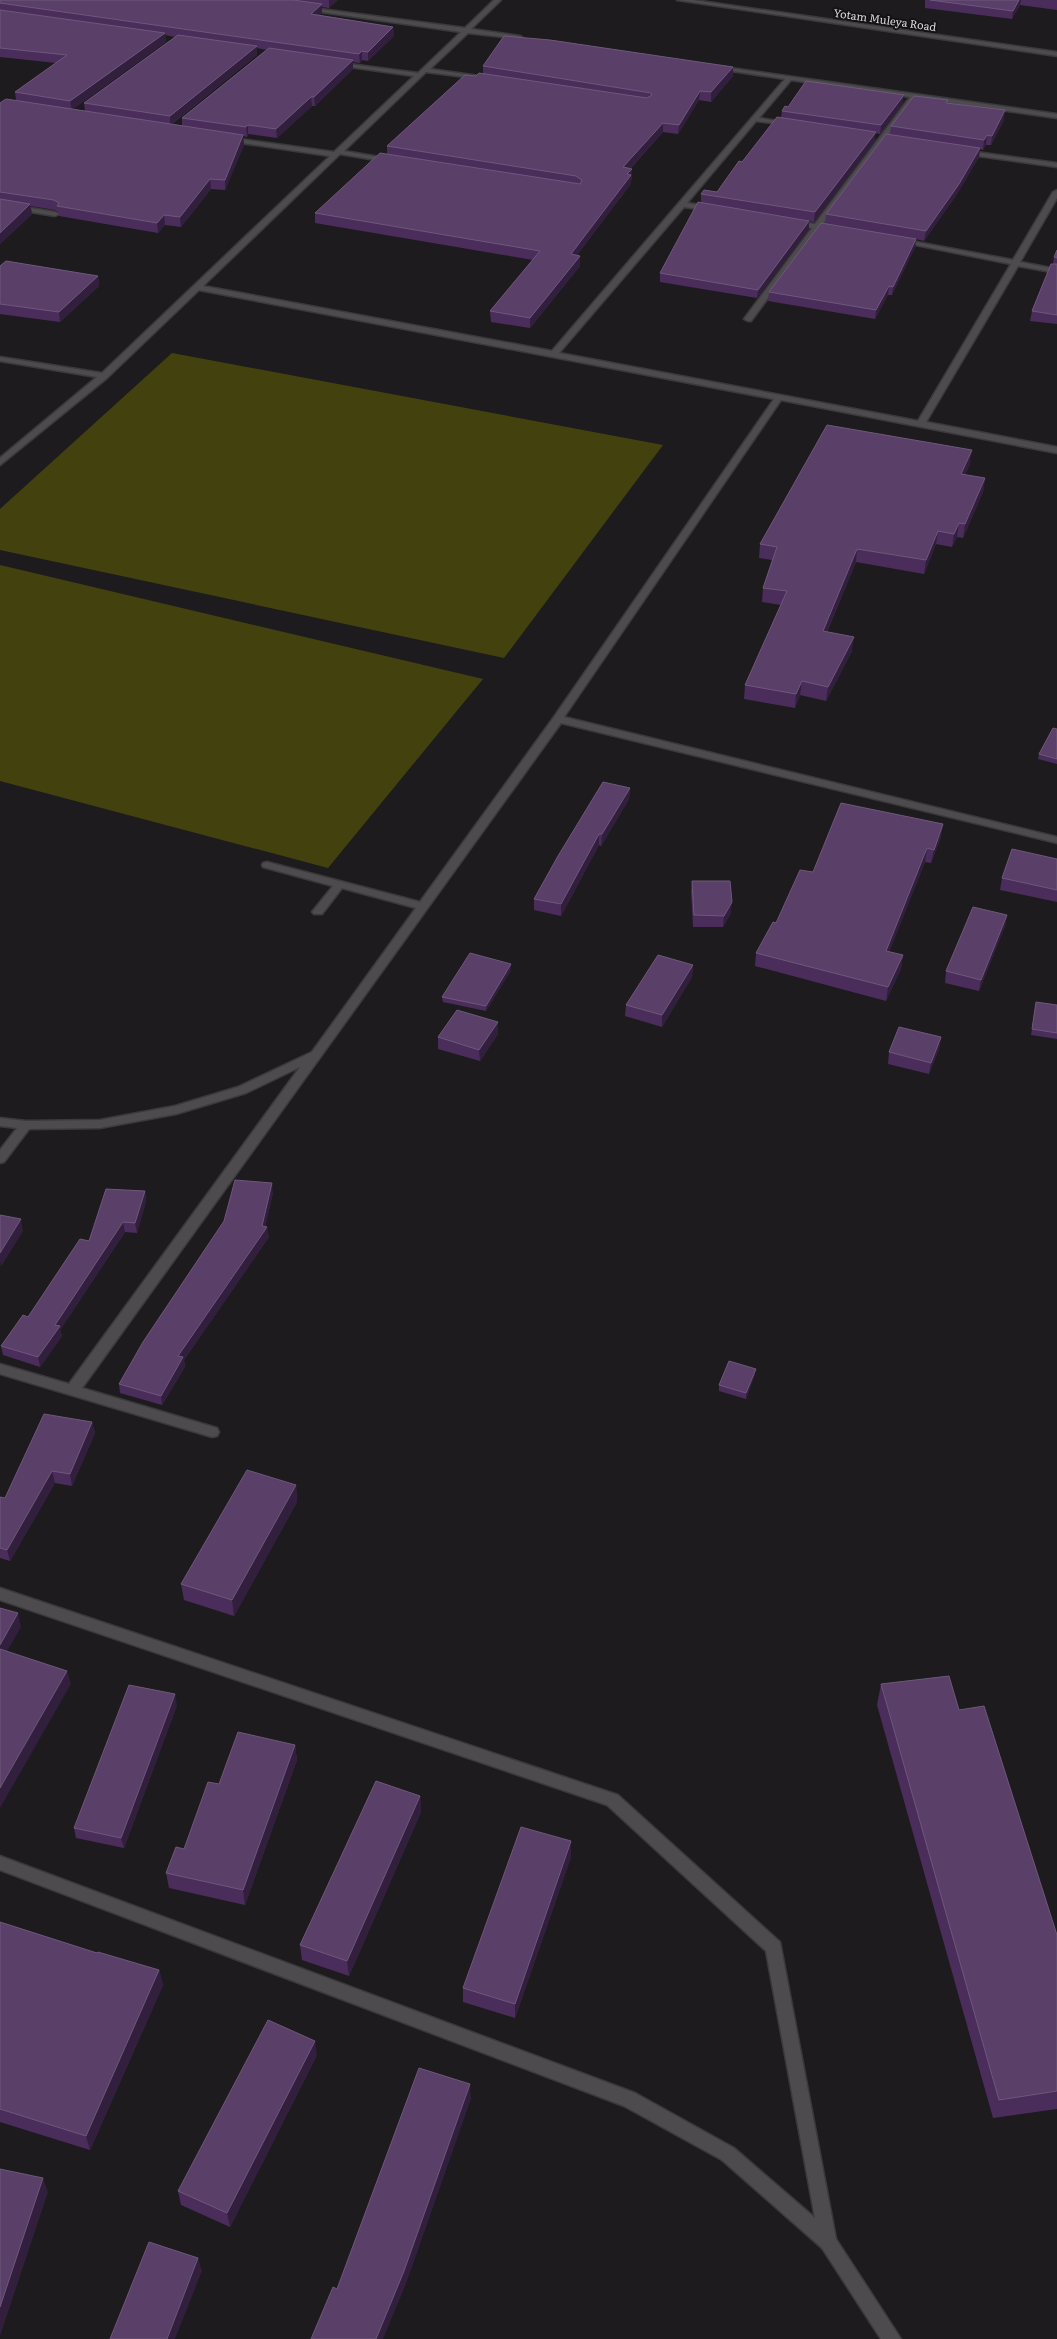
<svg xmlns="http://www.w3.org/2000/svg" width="1057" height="2339" font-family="Literata,serif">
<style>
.green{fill:#43420e}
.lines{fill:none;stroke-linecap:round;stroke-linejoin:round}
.minor-casing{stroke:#3a393b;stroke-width:3}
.minor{fill:#4e4b4f;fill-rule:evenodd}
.wall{fill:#4b2d5c;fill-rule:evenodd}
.shaded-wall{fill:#321e3d}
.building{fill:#5a3f69;stroke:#6e587b}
.labels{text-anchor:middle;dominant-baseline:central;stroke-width:4;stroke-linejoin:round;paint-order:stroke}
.far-street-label{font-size:11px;fill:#dbd9dc;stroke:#141215}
</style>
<rect width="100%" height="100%" fill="#1d1b1e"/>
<g class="green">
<polygon points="172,353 663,445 504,658 0,550 0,509"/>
<polygon points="0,565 483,679 328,868 0,781"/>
</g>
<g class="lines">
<g class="minor-casing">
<g id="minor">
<polygon points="494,0 501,0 471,29 520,36 522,37 522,39 468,33 430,69 479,76 481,77 481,79 426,72 344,151 391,159 395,161 394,163 340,154 203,286 552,351 785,79 718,69 716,68 716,66 1057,114 1057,118 916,98 822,225 836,227 836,231 819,229 751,321 748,321 744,319 812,228 791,225 791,221 815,224 910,97 791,80 759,118 790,123 790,125 756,121 687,203 713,207 713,211 684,207 559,353 918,421 1011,264 896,241 900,239 1013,260 1053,192 1057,190 1057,198 1020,262 1057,269 1057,273 1018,266 926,422 1057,447 1057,453 781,400 564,717 1057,837 1057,843 561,723 82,1388 217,1428 219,1432 217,1436 212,1437 0,1374 0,1364 69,1384 300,1067 246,1093 176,1114 100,1128 29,1129 4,1162 0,1163 0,1150 17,1128 0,1126 0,1118 26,1121 100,1120 175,1106 238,1087 312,1052 416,908 342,888 322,914 314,914 312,912 333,886 263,867 262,865 263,863 267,862 420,902 554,717 774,399 199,290 107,378 0,465 0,458 97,377 0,361 0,357 102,373 330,156 228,141 224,139 225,137 334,152 414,76 336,65 334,64 334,62 418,73 461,32 307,10 305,7 465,28"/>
<polygon points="677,0 693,0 1057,52 1057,56"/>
<polygon points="961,150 1057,163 1057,167 964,154 961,154"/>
<polygon points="0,203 55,212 59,214 55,216 0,207"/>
<polygon points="0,1588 618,1795 780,1942 836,2239 901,2339 881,2339 822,2248 722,2160 624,2106 0,1870 0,1856 635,2093 734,2148 815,2218 766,1951 607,1805 0,1600"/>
</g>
</g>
<use href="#minor" class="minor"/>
</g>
<g class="wall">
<path d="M 0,0 L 338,0 L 329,8 L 322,7 L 322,13 L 320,15 L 393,27 L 394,36 L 368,61 L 362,60 L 360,63 L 353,62 L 353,69 L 315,106 L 312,106 L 277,138 L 248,134 L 247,137 L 243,136 L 244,145 L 225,190 L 211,189 L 181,227 L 165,225 L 158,233 L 59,216 L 58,212 L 55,210 L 31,206 L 32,214 L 0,244 L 0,103 L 16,100 L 15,92 L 56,63 L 0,57 ZM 165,35 L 175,37 L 84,103 L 85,111 L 73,109 L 166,42 ZM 257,48 L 267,50 L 182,118 L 182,126 L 172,124 L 257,55 Z"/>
<polygon points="925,0 1057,0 1057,10 1020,5 1012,19 925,8"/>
<polygon points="483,66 733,76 711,102 699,100 678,134 663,132 630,169 632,169 632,179 631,180 630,185 577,255 580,256 580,266 530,328 491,322 490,311 533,260 315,223 315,213 387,154 387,146 476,76 483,73"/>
<polygon points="903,103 880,134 875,133 875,141 814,222 809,221 809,229 757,298 660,282 660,273 701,202 701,194 717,192 742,162 781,118 782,111 788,107"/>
<polygon points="948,103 1004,120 991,145 986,145 983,150 980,149 979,157 957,194 924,241 916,239 915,247 892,295 888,295 875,319 768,301 769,292 825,223 826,214 890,135 891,126"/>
<polygon points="1057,250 1057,324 1030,321 1032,311 1053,264 1054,257"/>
<polygon points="0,266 98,276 99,286 60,322 0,314"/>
<polygon points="970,464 965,475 985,478 983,492 963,538 957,537 952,547 936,544 924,574 856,562 827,632 852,651 826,701 800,695 795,708 744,699 745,685 781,605 762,602 763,588 772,560 759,558 760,544"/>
<polygon points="1057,729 1057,764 1038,759 1039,754"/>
<polygon points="630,788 629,799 601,846 599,845 561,916 534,910 534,899"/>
<polygon points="941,837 931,863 925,862 889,952 903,955 901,969 886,1001 755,966 756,953 813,872"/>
<polygon points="1057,859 1057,902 1000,890 1002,878"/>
<polygon points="692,881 731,913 723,927 693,927 691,892"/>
<polygon points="1007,915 1005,926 979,991 945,983 946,971"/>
<polygon points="693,965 692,977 662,1027 625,1016 626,1005"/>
<polygon points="511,970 486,1011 443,1002 442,997"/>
<polygon points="1036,1002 1057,1005 1057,1039 1031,1035"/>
<polygon points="498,1022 498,1034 480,1061 438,1049 438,1037"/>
<polygon points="941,1037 939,1049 929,1074 888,1064 889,1052"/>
<polygon points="145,1191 146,1201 137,1233 125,1232 60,1330 62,1336 40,1367 3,1355 1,1346 28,1317 89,1241"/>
<polygon points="273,1193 265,1227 269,1237 184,1360 185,1367 162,1405 120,1393 119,1384"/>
<polygon points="755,1374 746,1399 719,1391 719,1385"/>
<polygon points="92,1422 95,1433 72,1486 55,1483 10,1561 0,1558 0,1497 5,1498"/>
<polygon points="296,1485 297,1502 234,1616 184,1600 181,1584"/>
<polygon points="881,1684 959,1710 1057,1935 1057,2109 993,2118 877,1705"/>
<polygon points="177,1705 124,1848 76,1838 74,1828"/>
<polygon points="295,1745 297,1760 245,1905 169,1888 166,1873 184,1849"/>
<polygon points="420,1796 421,1812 349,1976 302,1960 300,1945"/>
<polygon points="571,1841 571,1857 515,2018 463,2002 463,1988"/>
<polygon points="0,1922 97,1953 159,1970 163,1985 90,2150 0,2122"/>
<polygon points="317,2055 230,2227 181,2205 178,2191"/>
</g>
<g class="shaded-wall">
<polygon points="329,0 338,0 329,8"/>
<polygon points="1019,0 1021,0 1020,5 1012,19 1013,11"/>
<polygon points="322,4 322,13 312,23 311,14"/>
<polygon points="393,27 394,36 368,61 368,52"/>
<polygon points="165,33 166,42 72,110 70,101"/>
<polygon points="257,46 257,55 170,125 170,116"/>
<polygon points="362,51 362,60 360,63 359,54"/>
<polygon points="353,60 353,69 315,106 314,97"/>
<polygon points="733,67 733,76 711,102 711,92"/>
<polygon points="700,91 699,100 678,134 679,125"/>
<polygon points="904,95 903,103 880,134 881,125"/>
<polygon points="311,97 312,106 277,138 276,129"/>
<polygon points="1005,110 1004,120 991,145 992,136"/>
<polygon points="663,123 663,132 622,177 623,167"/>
<polygon points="248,125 248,134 247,137 246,127"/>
<polygon points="876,132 875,141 814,222 815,212"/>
<polygon points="243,135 244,145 225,190 225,180"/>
<polygon points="987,135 986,145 983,150 984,140"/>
<polygon points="980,148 979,157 957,194 924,241 926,231"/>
<polygon points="632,169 632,179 631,180 630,185 570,264 571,254 627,174"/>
<polygon points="210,179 211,189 181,227 180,217"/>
<polygon points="30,204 32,214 0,244 0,233"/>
<polygon points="164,215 165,225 158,233 157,223"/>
<polygon points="809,221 809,229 757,298 758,290"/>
<polygon points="916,239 915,247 892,295 893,287"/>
<polygon points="580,256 580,266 530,328 530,318"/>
<polygon points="98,276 99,286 60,322 59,312"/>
<polygon points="889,286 888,295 875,319 876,310"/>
<polygon points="972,450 970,464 959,488 961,474"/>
<polygon points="985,478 983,492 963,538 965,524"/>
<polygon points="959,523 957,537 952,547 954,534"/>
<polygon points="938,531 936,544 924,574 926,560"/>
<polygon points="857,549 856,562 821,645 823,631"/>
<polygon points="854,637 852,651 826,701 828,687"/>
<polygon points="802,681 800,695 795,708 796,694"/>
<polygon points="630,788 629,799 601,846 602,834"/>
<polygon points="943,824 941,837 931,863 934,850"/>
<polygon points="599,834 599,845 561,916 561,904"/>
<polygon points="927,848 925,862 884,965 886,951"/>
<polygon points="732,902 731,913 723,927 724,916"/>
<polygon points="1007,915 1005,926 979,991 981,980"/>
<polygon points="903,955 901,969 886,1001 888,987"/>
<polygon points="511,964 511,970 486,1011 486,1006"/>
<polygon points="693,965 692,977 662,1027 662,1015"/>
<polygon points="498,1022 498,1034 480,1061 479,1050"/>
<polygon points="941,1037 939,1049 929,1074 931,1063"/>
<polygon points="272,1183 273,1193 264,1232 267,1227 269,1237 184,1360 185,1367 162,1405 161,1396 178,1356 262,1226"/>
<polygon points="145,1191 146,1201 137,1233 135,1223"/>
<polygon points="21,1219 23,1231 1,1267 0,1261 0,1253"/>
<polygon points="123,1222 125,1232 60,1330 62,1336 40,1367 38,1357 55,1325"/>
<polygon points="756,1369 755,1374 746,1399 746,1393"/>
<polygon points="92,1422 95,1433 72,1486 70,1474"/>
<polygon points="52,1471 55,1483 10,1561 7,1550"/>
<polygon points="296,1485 297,1502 234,1616 232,1600"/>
<polygon points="18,1613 21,1627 1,1662 0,1657 0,1645"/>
<polygon points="67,1671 71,1684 0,1808 0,1788"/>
<polygon points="175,1694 177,1705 124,1848 121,1838"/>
<polygon points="295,1745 297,1760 245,1905 243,1890"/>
<polygon points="420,1796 421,1812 349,1976 347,1961"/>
<polygon points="571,1841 571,1857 515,2018 515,2004"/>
<polygon points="159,1970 163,1985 90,2150 86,2136"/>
<polygon points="315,2041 317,2055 230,2227 227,2213"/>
<polygon points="470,2084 471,2099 406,2284 383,2339 376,2339"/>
<polygon points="43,2178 48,2192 0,2336 0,2307"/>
<polygon points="198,2258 202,2271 175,2339 167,2339"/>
</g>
<g class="building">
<polygon points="0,0 293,0 322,4 311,14 393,27 368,52 362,51 359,54 0,3"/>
<polygon points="930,0 1019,0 1013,11"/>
<polygon points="0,10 165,33 70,101 15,92 67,55 0,48"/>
<polygon points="178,35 257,46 170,116 84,103"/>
<polygon points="504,36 550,40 733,67 711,92 700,91 679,125 663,123 623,167 632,169 627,174 631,175 571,254 580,256 530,318 490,311 540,251 315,213 380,153 580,184 582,180 576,176 387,146 465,75 476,76 479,73 647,98 652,95 651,93 483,66"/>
<polygon points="269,48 353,60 314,97 311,97 276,129 248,125 246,127 182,118"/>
<polygon points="806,81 904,95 881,125 782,111 785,106 788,107"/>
<polygon points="914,96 948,100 946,103 1005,110 992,136 987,135 984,140 891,126"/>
<polygon points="6,99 243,135 225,180 210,179 180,217 164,215 157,223 57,206 59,203 54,200 0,192 0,103"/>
<polygon points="777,117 876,132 815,212 701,194 704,190 717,192 739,161 742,162"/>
<polygon points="886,134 980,148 959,184 926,231 826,214"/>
<polygon points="0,199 30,204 0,233"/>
<polygon points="698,202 809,221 758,290 660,273"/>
<polygon points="821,223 916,239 893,287 889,286 876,310 769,292"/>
<polygon points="1057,250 1057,258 1054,257"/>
<polygon points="6,261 98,276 59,312 0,304 0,266"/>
<polygon points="1051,264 1057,264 1057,315 1032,311"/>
<polygon points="827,425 972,450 961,474 985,478 965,524 959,523 954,534 938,531 926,560 857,549 823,631 854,637 828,687 802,681 796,694 745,685 787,591 763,588 777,547 760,544"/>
<polygon points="1053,728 1057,729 1057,759 1039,754"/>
<polygon points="603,782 630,788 602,834 599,834 561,904 534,899 558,856"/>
<polygon points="841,803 943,824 934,850 927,848 886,951 903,955 888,987 756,953 773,922 776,923 800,870 813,872"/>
<polygon points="1012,849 1057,859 1057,890 1002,878"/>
<polygon points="692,881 730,881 732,902 724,916 694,915"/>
<polygon points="973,907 1007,915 981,980 946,971"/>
<polygon points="470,953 511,964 486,1006 442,997"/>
<polygon points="658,955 693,965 662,1015 626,1005"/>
<polygon points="1036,1002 1057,1005 1057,1033 1032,1029"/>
<polygon points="457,1010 498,1022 479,1050 438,1037"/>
<polygon points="899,1027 941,1037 931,1063 889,1052"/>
<polygon points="235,1180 272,1183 262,1226 267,1227 178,1356 183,1357 161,1396 119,1384 143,1342 224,1221"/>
<polygon points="106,1189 145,1191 135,1223 123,1222 55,1325 60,1326 38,1357 1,1346 23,1315 28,1317 80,1239 89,1241"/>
<polygon points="0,1215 21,1219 0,1253"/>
<polygon points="729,1361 756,1369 746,1393 719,1385"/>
<polygon points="44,1414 92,1422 70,1474 52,1471 7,1550 0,1548 0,1497 5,1498"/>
<polygon points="247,1470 296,1485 232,1600 181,1584"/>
<polygon points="0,1608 18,1613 0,1645"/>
<polygon points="0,1649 67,1671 0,1788"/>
<polygon points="949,1676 959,1710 984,1706 1057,1935 1057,2091 999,2100 881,1684"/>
<polygon points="129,1685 175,1694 121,1838 74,1828"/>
<polygon points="238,1732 295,1745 243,1890 166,1873 176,1847 184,1849 208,1782 219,1784"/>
<polygon points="376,1781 420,1796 347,1961 300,1945"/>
<polygon points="521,1827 571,1841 515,2004 463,1988"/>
<polygon points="0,1922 97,1953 98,1952 159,1970 86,2136 0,2109"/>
<polygon points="268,2020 315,2041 227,2213 178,2191"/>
<polygon points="419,2068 470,2084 404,2271 376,2339 311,2339 333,2287 337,2289"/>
<polygon points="0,2169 43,2178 0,2307"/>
<polygon points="149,2242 198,2258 167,2339 110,2339"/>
</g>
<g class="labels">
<g class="far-street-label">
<text transform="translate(885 19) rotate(8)">Yotam Muleya Road</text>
</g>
</g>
</svg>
